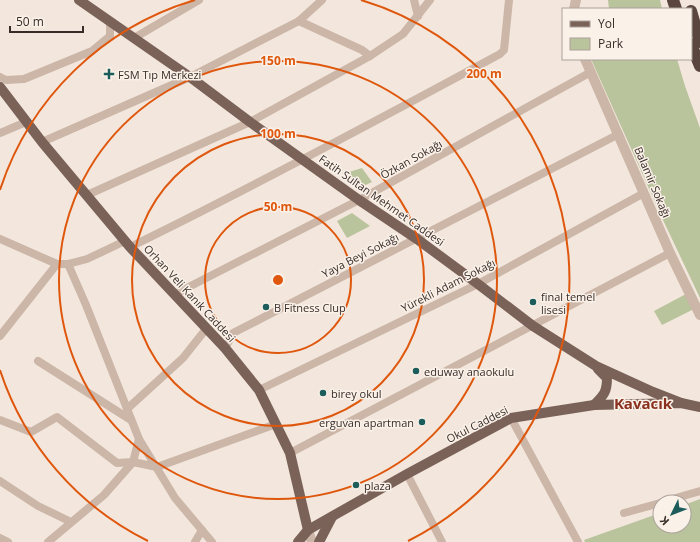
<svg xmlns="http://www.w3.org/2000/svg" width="700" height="542" font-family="'Open Sans',sans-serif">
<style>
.green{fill:#b9c39c}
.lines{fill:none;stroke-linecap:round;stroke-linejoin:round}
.minor{stroke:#ccb6a8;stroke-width:8}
.tertiary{stroke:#ccb6a8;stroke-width:10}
.primary{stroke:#7b6259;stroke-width:10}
.motorway{stroke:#5a453f;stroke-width:12}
.ring{fill:none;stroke:#df570d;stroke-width:2}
.poi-dot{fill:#1c5c5b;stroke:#faf1e9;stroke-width:1.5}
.labels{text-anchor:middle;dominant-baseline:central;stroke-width:3;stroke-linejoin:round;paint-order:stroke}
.poi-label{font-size:11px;fill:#382c28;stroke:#faf1e9;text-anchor:start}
.street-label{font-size:11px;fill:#382c28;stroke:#faf1e9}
.district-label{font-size:15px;font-weight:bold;fill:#8a301e;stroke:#faf1e9}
.centre{fill:#df570d;stroke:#faf1e9;stroke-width:2}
.ring-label{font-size:12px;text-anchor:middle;font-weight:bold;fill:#df570d;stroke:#faf1e9;stroke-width:3;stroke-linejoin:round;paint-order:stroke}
</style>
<rect width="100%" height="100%" fill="#f3e7dd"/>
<g class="green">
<polygon points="608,0 660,0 662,9 609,9"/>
<polygon points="591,59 677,59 685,86 700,128 700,298 663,220"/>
<polygon points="362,168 372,182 359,188 346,173"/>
<polygon points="352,213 370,226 347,238 337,221"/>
<polygon points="686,294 694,309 662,325 654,311"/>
<polygon points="700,499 700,542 585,542 584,540 660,513 660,526 684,526 684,505"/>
</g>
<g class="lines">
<g class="minor">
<polyline points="414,0 418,16"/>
<polyline points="299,21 362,50 370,56"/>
<polyline points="134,38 199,0"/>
<polyline points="0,77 6,80 24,79 92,51 110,36 110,21"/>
<polyline points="0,133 26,122"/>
<polyline points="42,142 190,77 299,21 322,0"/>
<polyline points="87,195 250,122 370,56 403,34 430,0"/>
<polyline points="0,239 57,264 68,264 87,259 125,241"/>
<path d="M 130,247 C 255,186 378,120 500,54 L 504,50 L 509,0"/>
<polyline points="175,294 359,200 591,72"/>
<polyline points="0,336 57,264"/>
<polyline points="225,348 233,333 619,134"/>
<polyline points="38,361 131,420"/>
<polyline points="259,390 478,284 644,193"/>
<polyline points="127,409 183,358 206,329"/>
<polyline points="511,418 578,542"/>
<polyline points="0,420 31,432 57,417 117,463 133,462 157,467 276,424"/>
<polyline points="139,439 175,498 212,542"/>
<polyline points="290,453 670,253"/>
<polyline points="407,474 442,542"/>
<polyline points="0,481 38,506 71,522"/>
<polyline points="662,502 700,491"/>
<polyline points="624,513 660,503"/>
<polyline points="0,538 8,542"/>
<polyline points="48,542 104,495 133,462 139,439 86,305 68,264"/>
<polyline points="195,542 202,530"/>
</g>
<g class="tertiary">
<polyline points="574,9 576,0"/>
<polyline points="585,59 670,253 700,315"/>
<polyline points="308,530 312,542"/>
</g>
<g class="primary">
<polyline points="79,0 190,77 250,122 359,200 417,239 478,284 533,326 596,366 653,392 681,403"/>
<polyline points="0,87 42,142 130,247 225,348 259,390 290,453 308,530"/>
<path d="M 594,405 C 604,395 607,392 607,378 L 598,369"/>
<polyline points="298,542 308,530 407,474 511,418 594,405 681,403 700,407"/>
<polyline points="319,542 332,517"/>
</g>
<g class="motorway">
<polyline points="673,0 676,9"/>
<polyline points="691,11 700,42"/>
<polyline points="691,44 700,66"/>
</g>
</g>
<g class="ring">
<circle cx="278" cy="280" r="73"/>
<circle cx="278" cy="280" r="146"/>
<circle cx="278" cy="280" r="219"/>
<path d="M148 541A292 292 0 0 1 0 370M0 190A292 292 0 0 1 195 0M361 0A292 292 0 0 1 408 541"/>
</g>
<g class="poi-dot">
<path d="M107 68h4v4h4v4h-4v4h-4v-4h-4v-4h4z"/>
<circle cx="533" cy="302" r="4"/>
<circle cx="266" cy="307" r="4"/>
<circle cx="416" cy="371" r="4"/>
<circle cx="323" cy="393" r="4"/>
<circle cx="422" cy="422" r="4"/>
<circle cx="356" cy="485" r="4"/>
</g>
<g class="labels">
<g class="poi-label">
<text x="118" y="74">FSM Tıp Merkezi</text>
<text x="541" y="296">final temel<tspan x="541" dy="13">lisesi</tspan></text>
<text x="274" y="307">B Fitness Clup</text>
<text x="424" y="371">eduway anaokulu</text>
<text x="331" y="393">birey okul</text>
<text x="414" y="422" text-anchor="end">erguvan apartman</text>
<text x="364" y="485">plaza</text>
</g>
<g class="street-label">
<text transform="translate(411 159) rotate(-29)">Özkan Sokağı</text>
<text transform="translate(653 182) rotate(67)">Balamir Sokağı</text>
<text transform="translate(382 200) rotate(35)">Fatih Sultan Mehmet Caddesi</text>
<text transform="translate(360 255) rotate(-27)">Yaya Beyi Sokağı</text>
<text transform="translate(448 285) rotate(-27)">Yürekli Adam Sokağı</text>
<text transform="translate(190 293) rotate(47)">Orhan Veli Kanık Caddesi</text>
<text transform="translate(477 424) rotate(-27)">Okul Caddesi</text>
</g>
<g class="district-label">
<text x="643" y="403">Kavacık</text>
</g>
</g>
<circle cx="278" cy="280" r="6" class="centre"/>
<g class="ring-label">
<text x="278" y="65">150 m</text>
<text x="484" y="78">200 m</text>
<text x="278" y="138">100 m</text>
<text x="278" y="211">50 m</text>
</g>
<rect x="562" y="8" width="130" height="52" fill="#faf1e9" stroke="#aca29c"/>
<rect x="570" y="21" width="20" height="6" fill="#7b6259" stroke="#aca29c"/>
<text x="598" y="28" font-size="12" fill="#382c28">Yol</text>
<rect x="570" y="38" width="20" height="12" fill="#b9c39c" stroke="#aca29c"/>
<text x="598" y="48" font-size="12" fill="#382c28">Park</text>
<g transform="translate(672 514) rotate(227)"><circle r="19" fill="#faf1e9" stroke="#aca29c"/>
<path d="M0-3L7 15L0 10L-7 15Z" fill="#1c5c5b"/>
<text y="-6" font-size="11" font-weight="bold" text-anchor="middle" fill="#382c28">K</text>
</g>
<path d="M10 26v6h73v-6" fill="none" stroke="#382c28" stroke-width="2"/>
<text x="16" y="26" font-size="12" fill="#382c28" stroke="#faf1e9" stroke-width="3" paint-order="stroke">50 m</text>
</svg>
